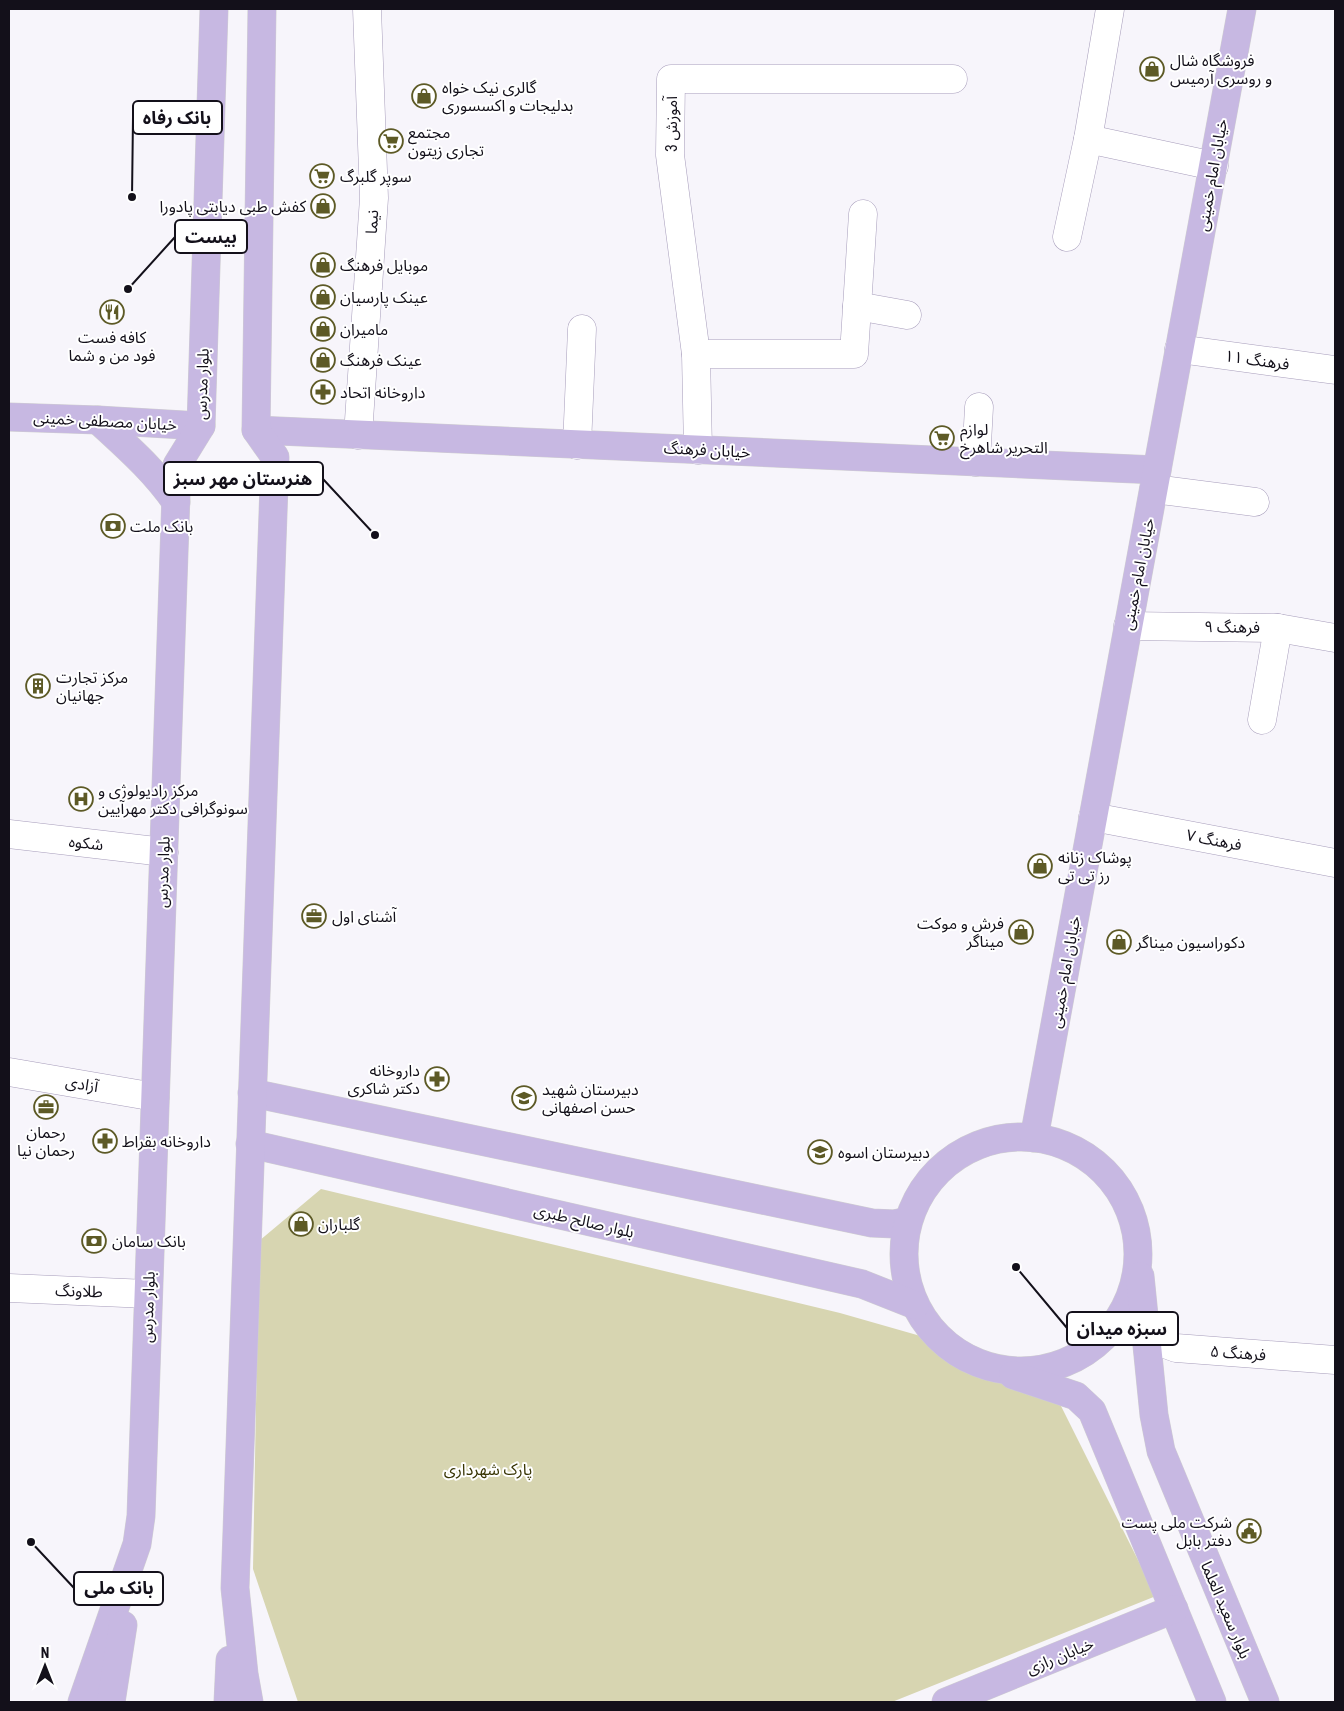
<svg xmlns="http://www.w3.org/2000/svg" width="1344" height="1711" font-family="'Roboto Condensed','Noto Sans Arabic',sans-serif">
<style>
.green{fill:#d7d5b1}
.lines{fill:none;stroke-linecap:round;stroke-linejoin:round}
.minor-casing{stroke:#a79dbb;stroke-width:29}
.major-casing{stroke:#d0cfd1;stroke-width:29}
.minor{stroke:#fff;stroke-width:28}
.major{stroke:#c7b8e2;stroke-width:28}
.labels{text-anchor:middle;dominant-baseline:central;stroke-width:4;stroke-linejoin:round;paint-order:stroke}
.poi-label{font-size:16px;fill:#13101a;stroke:#fff;text-anchor:start}
.street-label{font-size:16px;fill:#13101a;stroke:#fff}
.park-label{font-size:16px;fill:#373403;stroke:#fff}
.leader{fill:none;stroke:#13101a;stroke-width:2}
.callout-dot{fill:#13101a;stroke:#fff;stroke-width:2}
.callout{fill:#fff;stroke:#13101a;stroke-width:2}
.callout-label{font-size:18px;text-anchor:middle;font-weight:bold;fill:#13101a}
</style>
<rect width="100%" height="100%" fill="#f7f5fb"/>
<polygon class="green" points="321,1189 840,1313 945,1343 1013,1371 1048,1380 1156,1596 892,1702 298,1702 253,1569 259,1241"/>
<g class="lines">
<g class="minor-casing">
<g id="minor">
<polyline points="1088,139 1214,166"/>
<polyline points="1067,237 1088,139 1110,9"/>
<polyline points="857,306 907,315"/>
<polyline points="1179,349 1335,370"/>
<polyline points="696,354 854,354 863,214"/>
<polyline points="358,435 374,198 367,9"/>
<polyline points="577,445 582,329"/>
<polyline points="698,450 696,354 670,155 671,79 953,79"/>
<polyline points="976,462 979,407"/>
<polyline points="1154,489 1255,502"/>
<polyline points="1128,626 1278,628 1335,638"/>
<polyline points="1262,720 1278,628"/>
<polyline points="1093,817 1335,863"/>
<polyline points="9,834 164,852"/>
<polyline points="9,1072 155,1097"/>
<polyline points="9,1288 148,1294"/>
<polyline points="1146,1331 1157,1341 1176,1348 1335,1360"/>
</g>
</g>
<g class="major-casing">
<g id="major">
<polyline points="9,417 98,420 201,426"/>
<path d="M 98,420 C 126,446 154,470 176,502"/>
<polyline points="256,430 1157,470"/>
<polyline points="252,1093 872,1223 895,1224 908,1221"/>
<circle cx="1021" cy="1254" r="117"/>
<polyline points="1034,1138 1242,9"/>
<polyline points="250,1144 862,1284 915,1305"/>
<polyline points="1140,1276 1154,1415 1161,1451 1265,1702"/>
<polyline points="1013,1375 1076,1396 1092,1411 1212,1702"/>
<polyline points="82,1702 137,1544 141,1516 177,465 201,426 214,9"/>
<polyline points="111,1702 123,1625"/>
<polyline points="228,1702 230,1660"/>
<polyline points="249,1702 244,1674 235,1588 275,457 256,430 262,9"/>
<polyline points="946,1702 1174,1609"/>
</g>
</g>
<use href="#minor" class="minor"/>
<use href="#major" class="major"/>
</g>
<defs>
<g id="shop-ring" transform="scale(1.25)"><circle r="9.5" fill="#fff" stroke="#5d5a26" stroke-width="1.5"/><path d="M-5-2.5h2.3a2.7 3.5 0 0 1 5.4 0H5L5.5 6h-11ZM-1.5-2.5h3a1.5 2.3 0 0 0-3 0Z" fill="#5d5a26"/></g>
<g id="supermarket-ring" transform="scale(1.25)"><circle r="9.5" fill="#fff" stroke="#5d5a26" stroke-width="1.5"/><path d="M-6-5.5h2.5l.6 2H6L4.5 2H-2.5L-4.4-4H-6ZM-1.5 3.2a1.3 1.3 0 1 0 .1 0ZM3 3.2a1.3 1.3 0 1 0 .1 0Z" fill="#5d5a26"/></g>
<g id="restaurant-ring" transform="scale(1.25)"><circle r="9.5" fill="#fff" stroke="#5d5a26" stroke-width="1.5"/><path d="M-5-6h1v4h1v-4h1v4h1v-4h1v5L-1.5 .5V6h-2V.5L-5-1ZM5-6V6H3V1.5H1.5Q1.5-4 5-6Z" fill="#5d5a26"/></g>
<g id="pharmacy-ring" transform="scale(1.25)"><circle r="9.5" fill="#fff" stroke="#5d5a26" stroke-width="1.5"/><path d="M-2-6h4v4h4v4h-4v4h-4v-4h-4v-4h4Z" fill="#5d5a26"/></g>
<g id="bank-ring" transform="scale(1.25)"><circle r="9.5" fill="#fff" stroke="#5d5a26" stroke-width="1.5"/><path d="M-6-4H6V4H-6ZM0-2.3a2.3 2.3 0 1 0 0 4.6a2.3 2.3 0 1 0 0-4.6Z" fill="#5d5a26"/></g>
<g id="building-ring" transform="scale(1.25)"><circle r="9.5" fill="#fff" stroke="#5d5a26" stroke-width="1.5"/><path d="M-4-6H4V6H1V3H-1V6H-4ZM-2.5-4.3h1.7v1.8h-1.7ZM.8-4.3h1.7v1.8H.8ZM-2.5-1h1.7V.8h-1.7ZM.8-1h1.7V.8H.8Z" fill="#5d5a26"/></g>
<g id="hospital-ring" transform="scale(1.25)"><circle r="9.5" fill="#fff" stroke="#5d5a26" stroke-width="1.5"/><path d="M-5-5h3v3.5h4V-5h3V5h-3V1.5h-4V5h-3Z" fill="#5d5a26"/></g>
<g id="office-ring" transform="scale(1.25)"><circle r="9.5" fill="#fff" stroke="#5d5a26" stroke-width="1.5"/><path d="M-6-3h4V-5.5h4V-3h4V5H-6ZM-1-4.5V-3h2v-1.5ZM-6 0V1H6V0Z" fill="#5d5a26"/></g>
<g id="school-ring" transform="scale(1.25)"><circle r="9.5" fill="#fff" stroke="#5d5a26" stroke-width="1.5"/><path d="M0-5L7-2L0 1L-7-2ZM-4 1L0 2.5L4 1V4Q0 6-4 4Z" fill="#5d5a26"/></g>
<g id="civic-ring" transform="scale(1.25)"><circle r="9.5" fill="#fff" stroke="#5d5a26" stroke-width="1.5"/><path d="M-.6-6.5H3V-4.5H.6V-3L4-1V1h2V6H-6V1h2V-1L-.6-3ZM-1.2 2.5V6h2.4V2.5Z" fill="#5d5a26"/></g>
</defs>
<g fill-rule="evenodd">
<use href="#shop-ring" x="1152" y="69"/>
<use href="#shop-ring" x="424" y="96"/>
<use href="#supermarket-ring" x="391" y="141"/>
<use href="#supermarket-ring" x="322" y="176"/>
<use href="#shop-ring" x="323" y="206"/>
<use href="#shop-ring" x="323" y="265"/>
<use href="#shop-ring" x="323" y="297"/>
<use href="#restaurant-ring" x="112" y="312"/>
<use href="#shop-ring" x="323" y="329"/>
<use href="#shop-ring" x="323" y="360"/>
<use href="#pharmacy-ring" x="323" y="392"/>
<use href="#supermarket-ring" x="942" y="438"/>
<use href="#bank-ring" x="113" y="526"/>
<use href="#building-ring" x="38" y="686"/>
<use href="#hospital-ring" x="81" y="799"/>
<use href="#shop-ring" x="1040" y="866"/>
<use href="#office-ring" x="314" y="916"/>
<use href="#shop-ring" x="1021" y="932"/>
<use href="#shop-ring" x="1119" y="942"/>
<use href="#pharmacy-ring" x="437" y="1079"/>
<use href="#school-ring" x="524" y="1098"/>
<use href="#office-ring" x="46" y="1107"/>
<use href="#pharmacy-ring" x="105" y="1141"/>
<use href="#school-ring" x="820" y="1152"/>
<use href="#shop-ring" x="301" y="1224"/>
<use href="#bank-ring" x="94" y="1241"/>
<use href="#civic-ring" x="1249" y="1531"/>
</g>
<g class="labels">
<g class="poi-label">
<text x="1170" y="60">فروشگاه شال<tspan x="1170" dy="18">و روسری آرمیس</tspan></text>
<text x="442" y="87">گالری نیک خواه<tspan x="442" dy="18">بدلیجات و اکسسوری</tspan></text>
<text x="408" y="132">مجتمع<tspan x="408" dy="18">تجاری زیتون</tspan></text>
<text x="340" y="176">سوپر گلبرگ</text>
<text x="306" y="206" text-anchor="end">کفش طبی دیابتی پادورا</text>
<text x="340" y="265">موبایل فرهنگ</text>
<text x="340" y="297">عینک پارسیان</text>
<text x="340" y="329">مامیران</text>
<text x="112" y="337" text-anchor="middle">کافه فست<tspan x="112" dy="18">فود من و شما</tspan></text>
<text x="340" y="360">عینک فرهنگ</text>
<text x="340" y="392">داروخانه اتحاد</text>
<text x="960" y="429">لوازم<tspan x="960" dy="18">التحریر شاهرخ</tspan></text>
<text x="130" y="526">بانک ملت</text>
<text x="56" y="677">مرکز تجارت<tspan x="56" dy="18">جهانیان</tspan></text>
<text x="98" y="790">مرکز رادیولوژی و<tspan x="98" dy="18">سونوگرافی دکتر مهرآیین</tspan></text>
<text x="1058" y="857">پوشاک زنانه<tspan x="1058" dy="18">رز تی تی</tspan></text>
<text x="332" y="916">آشنای اول</text>
<text x="1004" y="923" text-anchor="end">فرش و موکت<tspan x="1004" dy="18">میناگر</tspan></text>
<text x="1136" y="942">دکوراسیون میناگر</text>
<text x="420" y="1070" text-anchor="end">داروخانه<tspan x="420" dy="18">دکتر شاکری</tspan></text>
<text x="542" y="1089">دبیرستان شهید<tspan x="542" dy="18">حسن اصفهانی</tspan></text>
<text x="46" y="1132" text-anchor="middle">رحمان<tspan x="46" dy="18">رحمان نیا</tspan></text>
<text x="122" y="1141">داروخانه بقراط</text>
<text x="838" y="1152">دبیرستان اسوه</text>
<text x="318" y="1224">گلباران</text>
<text x="112" y="1241">بانک سامان</text>
<text x="1232" y="1522" text-anchor="end">شرکت ملی پست<tspan x="1232" dy="18">دفتر بابل</tspan></text>
</g>
<g class="street-label">
<text transform="translate(671 124) rotate(-90)">آموزش 3</text>
<text transform="translate(1212 175) rotate(-80)">خیابان امام خمینی</text>
<text transform="translate(372 222) rotate(-86)">نیما</text>
<text transform="translate(1257 360) rotate(8)">فرهنگ ۱۱</text>
<text transform="translate(202 384) rotate(-88)">بلوار مدرس</text>
<text transform="translate(105 421) rotate(3)">خیابان مصطفی خمینی</text>
<text transform="translate(707 450) rotate(3)">خیابان فرهنگ</text>
<text transform="translate(1138 574) rotate(-79)">خیابان امام خمینی</text>
<text transform="translate(1232 627) rotate(1)">فرهنگ ۹</text>
<text transform="translate(1214 840) rotate(11)">فرهنگ ۷</text>
<text transform="translate(86 843) rotate(6)">شکوه</text>
<text transform="translate(163 872) rotate(-88)">بلوار مدرس</text>
<text transform="translate(1065 972) rotate(-80)">خیابان امام خمینی</text>
<text transform="translate(82 1084) rotate(10)">آزادی</text>
<text transform="translate(584 1221) rotate(13)">بلوار صالح طبری</text>
<text transform="translate(79 1291) rotate(2)">طلاونگ</text>
<text transform="translate(148 1307) rotate(-88)">بلوار مدرس</text>
<text transform="translate(1238 1353) rotate(4)">فرهنگ ۵</text>
<text transform="translate(1226 1610) rotate(67)">بلوار سعید العلما</text>
<text transform="translate(1060 1656) rotate(-22)">خیابان رازی</text>
</g>
<g class="park-label">
<text x="488" y="1469">پارک شهرداری</text>
</g>
</g>
<path class="leader" d="M132 197L133 117M128 289L175 237M375 535L323 479M1016 1267L1067 1328M31 1542L74 1588"/>
<g class="callout-dot">
<circle cx="132" cy="197" r="5"/>
<circle cx="128" cy="289" r="5"/>
<circle cx="375" cy="535" r="5"/>
<circle cx="1016" cy="1267" r="5"/>
<circle cx="31" cy="1542" r="5"/>
</g>
<g class="callout">
<rect x="133" y="101" width="89" height="33" rx="5"/>
<rect x="175" y="220" width="72" height="33" rx="5"/>
<rect x="164" y="462" width="159" height="33" rx="5"/>
<rect x="1067" y="1312" width="111" height="33" rx="5"/>
<rect x="74" y="1572" width="89" height="33" rx="5"/>
</g>
<g class="callout-label">
<text x="177" y="124">بانک رفاه</text>
<text x="211" y="243">بیست</text>
<text x="243" y="485">هنرستان مهر سبز</text>
<text x="1122" y="1335">سبزه میدان</text>
<text x="119" y="1594">بانک ملی</text>
</g>
<rect width="1344" height="1711" fill="none" stroke="#13101a" stroke-width="20"/>
<g transform="translate(45 1666)" stroke="#ffffff" stroke-width="4" paint-order="stroke">
<path d="M0-4L9 19L0 12L-9 19Z" fill="#13101a"/>
<text y="-8" font-size="14" font-weight="bold" text-anchor="middle" fill="#13101a">N</text>
</g>
</svg>
